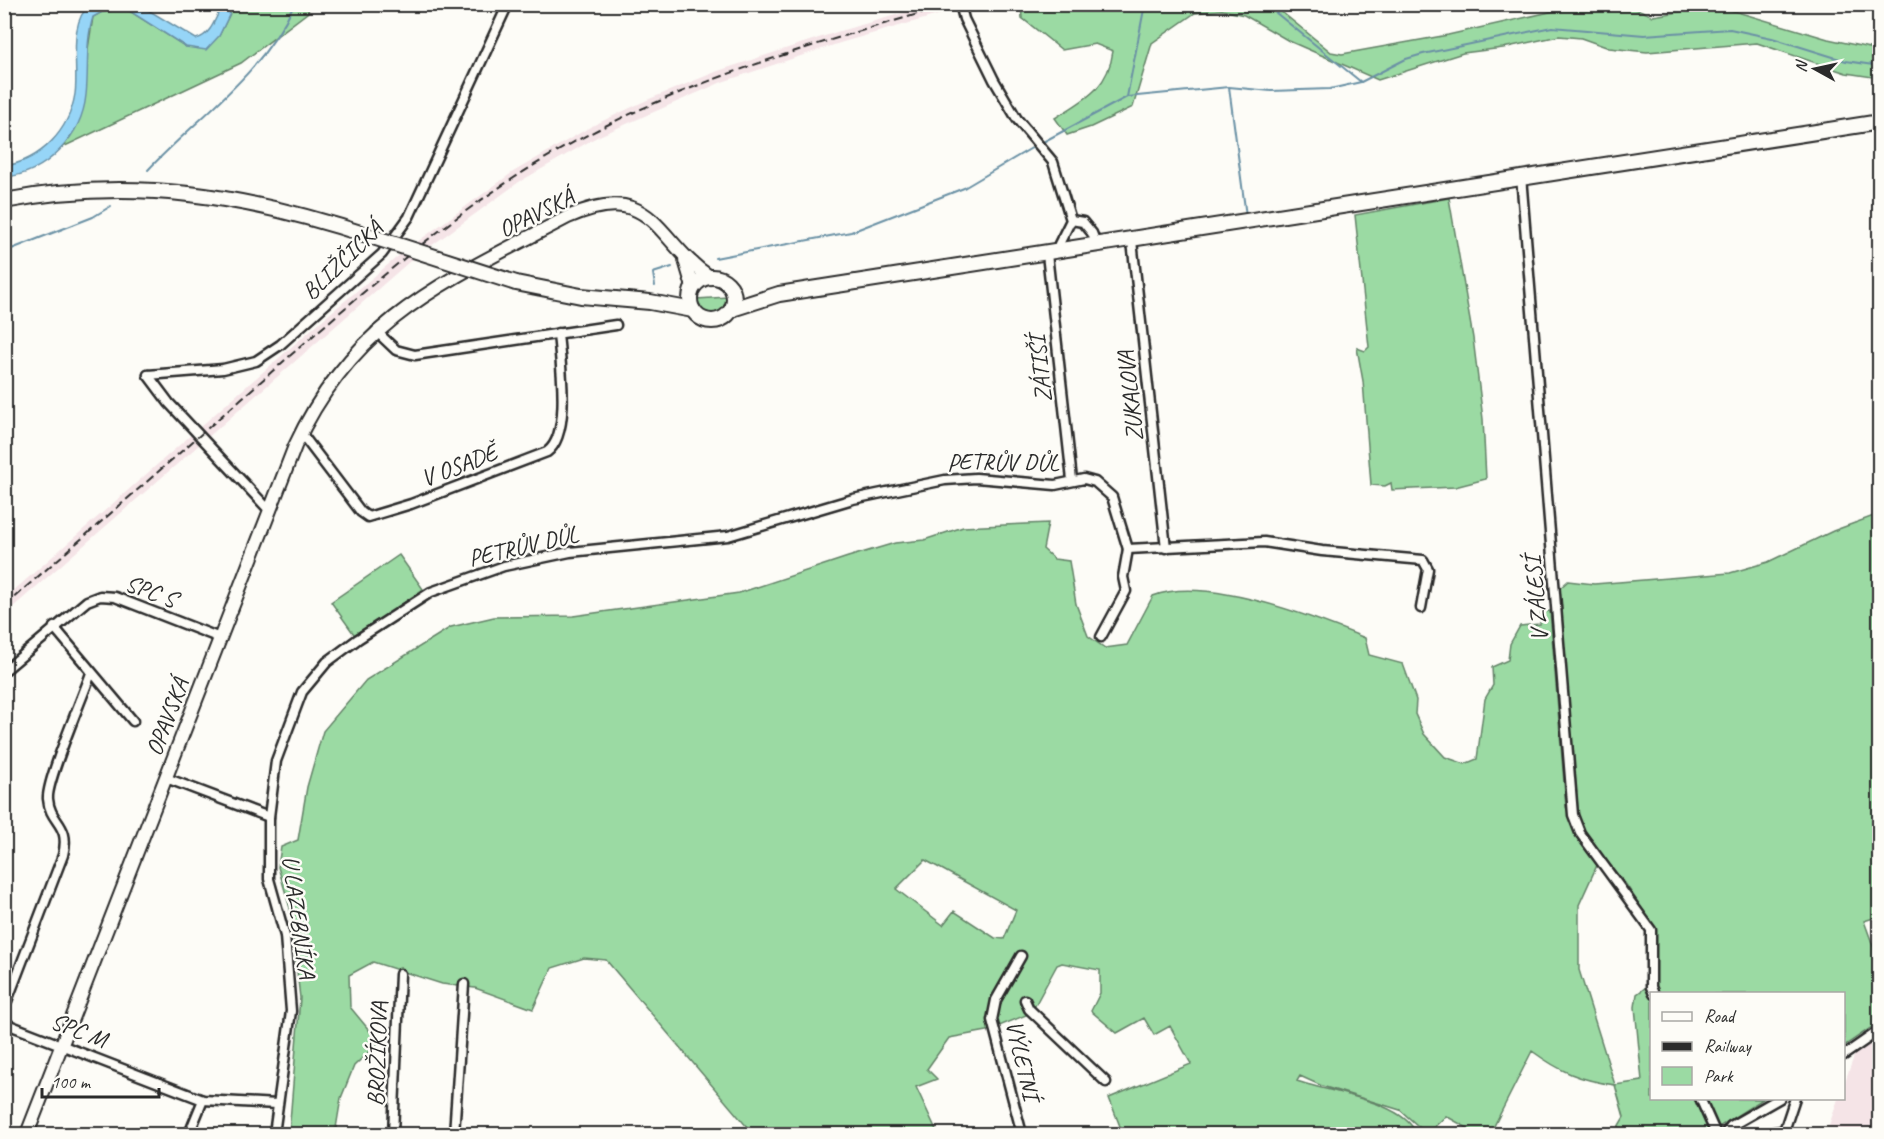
<svg xmlns="http://www.w3.org/2000/svg" width="1884" height="1139" font-family="Caveat,sans-serif">
<style>
.built{fill:#f5e4e7}
.green{fill:#9bdaa3;stroke:#638267;stroke-width:1.5;fill-rule:evenodd}
.water{fill:#96d5f7;stroke:#6b91a5;stroke-width:1.5}
.lines{fill:none;stroke-linecap:round;stroke-linejoin:round}
.stream{stroke:#6b91a5;stroke-width:2}
.minor-casing{stroke:#2b2b2b;stroke-width:13}
.secondary-casing{stroke:#2b2b2b;stroke-width:16}
.primary-casing{stroke:#2b2b2b;stroke-width:18}
.minor{stroke:#fdfcf7;stroke-width:8}
.secondary{stroke:#fdfcf7;stroke-width:12}
.primary{stroke:#fdfcf7;stroke-width:14}
.rail{stroke:#2b2b2b;stroke-width:2;stroke-dasharray:9 4.5;stroke-linecap:butt}
.primary-bridge-casing{stroke:#2b2b2b;stroke-width:18;stroke-linecap:butt}
.primary-bridge{stroke:#fdfcf7;stroke-width:14}
.labels{text-anchor:middle;dominant-baseline:central;stroke-width:5;stroke-linejoin:round;paint-order:stroke}
.street-label{font-size:24px;fill:#2b2b2b;stroke:#fdfcf7}
</style>
<rect width="100%" height="100%" fill="#fdfcf7"/>
<filter id="ink" filterUnits="userSpaceOnUse"><feTurbulence type="fractalNoise" baseFrequency=".0167" numOctaves="2"/><feDisplacementMap in="SourceGraphic" scale="12" xChannelSelector="R" yChannelSelector="G"/><feConvolveMatrix kernelMatrix="1 2 1 2 8 2 1 2 1" color-interpolation-filters="sRGB"/></filter>
<g filter="url(#ink)">
<g class="built">
<polygon points="931,5 973,5 843,42 722,82 597,137 519,182 409,262 5,614 4,599 321,321 402,253 513,172 592,126 647,100 718,71 840,31"/>
<polygon points="1879,1033 1879,1134 1826,1134 1838,1099 1844,1098 1844,1084 1856,1051"/>
</g>
<g class="green">
<polygon points="234,5 311,5 307,13 241,63 63,147 76,126 93,17 102,12 125,8 186,47 219,36"/>
<path d="M 1021,5 L 1273,5 L 1331,52 L 1342,54 L 1448,35 L 1585,4 L 1628,5 L 1653,16 L 1717,6 L 1828,39 L 1879,50 L 1879,78 L 1846,73 L 1757,43 L 1647,52 L 1609,48 L 1581,38 L 1559,36 L 1503,48 L 1463,53 L 1378,80 L 1289,41 L 1244,15 L 1222,10 L 1195,13 L 1152,43 L 1133,107 L 1091,127 L 1067,135 L 1055,118 C 1085,99 1108,89 1113,51 L 1095,44 L 1062,50 L 1022,18 Z"/>
<polygon points="1449,198 1473,338 1483,419 1486,479 1455,487 1392,490 1391,483 1385,486 1371,485 1363,381 1357,348 1365,351 1369,347 1355,215"/>
<polygon points="727,297 723,309 713,314 703,311 697,299"/>
<path d="M 1879,514 L 1880,916 L 1864,921 L 1879,962 L 1879,1022 L 1844,1046 L 1844,994 L 1652,994 L 1652,1098 L 1763,1099 L 1708,1134 L 1614,1134 L 1624,1117 L 1615,1085 C 1579,1080 1561,1072 1532,1051 L 1490,1134 L 1478,1134 L 1446,1116 L 1427,1134 L 1400,1110 L 1322,1086 L 1300,1076 L 1297,1081 C 1328,1092 1406,1102 1416,1134 L 1123,1134 L 1109,1098 L 1191,1064 L 1170,1026 L 1154,1035 L 1144,1018 L 1117,1033 L 1091,1011 L 1100,993 L 1100,970 L 1062,963 L 1057,965 L 1031,1013 L 987,1031 L 949,1038 L 927,1069 L 937,1079 L 916,1087 L 938,1134 L 739,1134 L 748,1128 L 606,960 L 584,958 L 552,968 L 533,1009 L 475,988 L 442,984 L 373,962 L 349,975 L 350,1007 L 379,1042 L 354,1066 L 341,1098 L 335,1134 L 289,1134 L 300,998 L 290,908 L 278,867 L 281,847 L 298,840 L 307,787 L 323,731 L 366,680 L 451,627 L 494,617 L 573,616 L 739,593 L 848,557 L 895,543 L 924,540 L 963,527 L 1048,523 L 1043,549 L 1054,559 L 1069,561 L 1076,604 L 1088,636 L 1105,648 L 1127,645 L 1153,596 C 1205,575 1314,617 1365,638 L 1369,655 L 1403,664 L 1416,700 L 1415,714 L 1424,734 L 1445,757 L 1465,764 L 1477,759 L 1485,699 L 1493,685 L 1492,667 L 1508,660 L 1510,644 L 1520,626 L 1540,624 L 1541,612 L 1550,611 L 1566,807 L 1579,838 L 1598,863 L 1579,905 L 1579,970 L 1615,1085 L 1642,1081 L 1635,1007 L 1637,994 L 1653,982 L 1653,925 L 1625,883 L 1586,836 L 1579,821 L 1559,589 L 1568,581 L 1594,584 L 1730,573 L 1768,562 L 1833,531 ZM 925,860 L 1016,910 L 1004,939 L 995,938 L 954,911 L 943,925 L 896,889 Z"/>
<polygon points="399,555 423,589 356,637 331,602"/>
</g>
<path class="water" d="M 90,5 L 140,5 L 196,39 C 211,36 216,17 222,5 L 234,5 L 219,36 L 206,50 L 186,47 L 125,8 L 102,12 L 93,17 C 85,43 89,69 86,95 C 82,136 46,174 5,177 L 5,166 C 41,160 69,131 75,94 C 79,69 67,22 90,5 Z"/>
<g class="lines">
<g class="stream">
<polyline points="495,4 497,12"/>
<polyline points="1265,4 1361,82"/>
<polyline points="1229,87 1246,216"/>
<polyline points="1127,97 1145,4"/>
<polyline points="1041,143 1127,97 1229,87 1271,91 1330,89 1361,82 1406,59 1423,54 1552,27 1644,35 1730,29 1772,38 1846,61 1880,66"/>
<path d="M 148,170 C 198,117 264,73 294,4"/>
<polyline points="4,252 93,217 111,206"/>
<polyline points="715,258 851,232 964,188 1035,146"/>
<polyline points="655,286 653,273 672,267"/>
</g>
<g class="minor-casing">
<g id="minor">
<polyline points="960,4 964,19 994,80 1017,119 1053,162 1071,220 1059,244 1060,252"/>
<polyline points="1521,176 1573,815 1580,833 1651,930 1651,987 1654,994"/>
<polyline points="1071,220 1083,222 1092,233 1097,246"/>
<polyline points="1132,241 1166,548"/>
<polyline points="1047,254 1072,480"/>
<polyline points="376,331 396,350 415,355 616,325"/>
<polyline points="148,375 223,369 256,361 280,345 382,254 409,217 508,4"/>
<polyline points="148,375 169,403 270,511"/>
<path d="M 301,433 L 361,512 L 368,517 L 411,504 L 547,452 C 572,434 560,361 558,333"/>
<polyline points="54,627 133,721"/>
<polyline points="1101,637 1126,591 1123,577 1128,549"/>
<polyline points="4,671 87,601 100,596 115,597 220,638"/>
<polyline points="166,778 269,817"/>
<polyline points="1021,956 996,1000 992,1020 1022,1134"/>
<polyline points="1025,1000 1029,1009 1106,1082"/>
<path d="M 4,1009 L 63,855 C 71,823 50,824 48,799 C 46,781 83,697 91,673"/>
<polyline points="4,1023 203,1100 277,1104"/>
<polyline points="1844,1055 1880,1030"/>
<polyline points="1700,1098 1716,1134"/>
<polyline points="1784,1131 1795,1098"/>
<polyline points="189,1134 203,1100"/>
<polyline points="274,1134 291,1011 285,936 269,879 269,817 276,761 302,692 327,662 358,639 431,592 504,566 570,552 728,536 853,499 945,480 976,478 1055,485 1084,479 1095,482 1112,497 1128,549 1264,542 1322,551 1423,560 1428,569 1421,608"/>
<polyline points="393,1134 400,974"/>
<polyline points="454,1134 464,984"/>
<polyline points="1725,1134 1731,1126 1780,1098"/>
<polyline points="1763,1134 1781,1131 1790,1134"/>
</g>
</g>
<g class="secondary-casing">
<g id="secondary">
<polyline points="685,260 693,287"/>
<path d="M 27,1134 L 295,446 C 355,316 449,280 568,217 C 654,179 655,241 710,277"/>
</g>
</g>
<g class="primary-casing">
<g id="primary">
<path d="M 4,201 C 135,176 249,196 373,237"/>
<circle cx="712" cy="299" r="22"/>
<polyline points="516,283 581,296 650,302 693,310"/>
<polyline points="732,309 779,294 1880,122"/>
</g>
</g>
<use href="#minor" class="minor"/>
<use href="#secondary" class="secondary"/>
<use href="#primary" class="primary"/>
<path class="rail" d="M 4,606 C 98,525 191,443 284,361 C 376,281 468,199 576,141 C 695,77 823,42 952,4"/>
<g class="primary-bridge-casing">
<polyline id="primary-bridge" points="373,237 516,283"/>
</g>
<use href="#primary-bridge" class="primary-bridge"/>
</g>
</g>
<g class="labels">
<g class="street-label">
<text transform="translate(536 213) rotate(-26)">OPAVSKÁ</text>
<text transform="translate(342 260) rotate(-44)">BLIŽČICKÁ</text>
<text transform="translate(1040 369) rotate(-96)">ZÁTIŠÍ</text>
<text transform="translate(1130 396) rotate(-96)">ZUKALOVA</text>
<text x="1003" y="462">PETRŮV DŮL</text>
<text transform="translate(459 465) rotate(-21)">V OSADĚ</text>
<text transform="translate(523 546) rotate(-13)">PETRŮV DŮL</text>
<text transform="translate(151 591) rotate(20)">SPC S</text>
<text transform="translate(1536 599) rotate(-95)">V ZÁLESÍ</text>
<text transform="translate(167 717) rotate(-69)">OPAVSKÁ</text>
<text transform="translate(299 917) rotate(82)">U LAZEBNÍKA</text>
<text transform="translate(79 1030) rotate(21)">SPC M</text>
<text transform="translate(377 1054) rotate(-88)">BROŽÍKOVA</text>
<text transform="translate(1023 1060) rotate(77)">VÝLETNÍ</text>
</g>
</g>
<rect width="1884" height="1139" fill="none" stroke="#fdfcf7" stroke-width="24"/>
<rect x="12" y="12" width="1860" height="1115" fill="none" stroke="#2b2b2b" stroke-width="2" filter="url(#ink)"/>
<rect x="1650" y="992" width="195" height="108" fill="#fdfcf7" stroke="#a9a8a5" stroke-width="1.5"/>
<rect x="1662" y="1012" width="30" height="9" fill="#fdfcf7" stroke="#a9a8a5" stroke-width="1.5"/>
<text x="1704" y="1022" font-size="18" fill="#2b2b2b">Road</text>
<rect x="1662" y="1042" width="30" height="9" fill="#2b2b2b" stroke="#a9a8a5" stroke-width="1.5"/>
<text x="1704" y="1052" font-size="18" fill="#2b2b2b">Railway</text>
<rect x="1662" y="1067" width="30" height="18" fill="#9bdaa3" stroke="#a9a8a5" stroke-width="1.5"/>
<text x="1704" y="1082" font-size="18" fill="#2b2b2b">Park</text>
<g transform="translate(1815 69) rotate(278)" stroke="#fdfcf7" stroke-width="4.5" paint-order="stroke">
<path d="M0-4.5L10 22L0 15L-10 22Z" fill="#2b2b2b"/>
<text y="-9" font-size="16" font-weight="bold" text-anchor="middle" fill="#2b2b2b">N</text>
</g>
<path d="M42 1088v9h117v-9" fill="none" stroke="#2b2b2b" stroke-width="3"/>
<text x="51" y="1088" font-size="18" fill="#2b2b2b" stroke="#fdfcf7" stroke-width="4.5" paint-order="stroke">100 m</text>
</svg>
